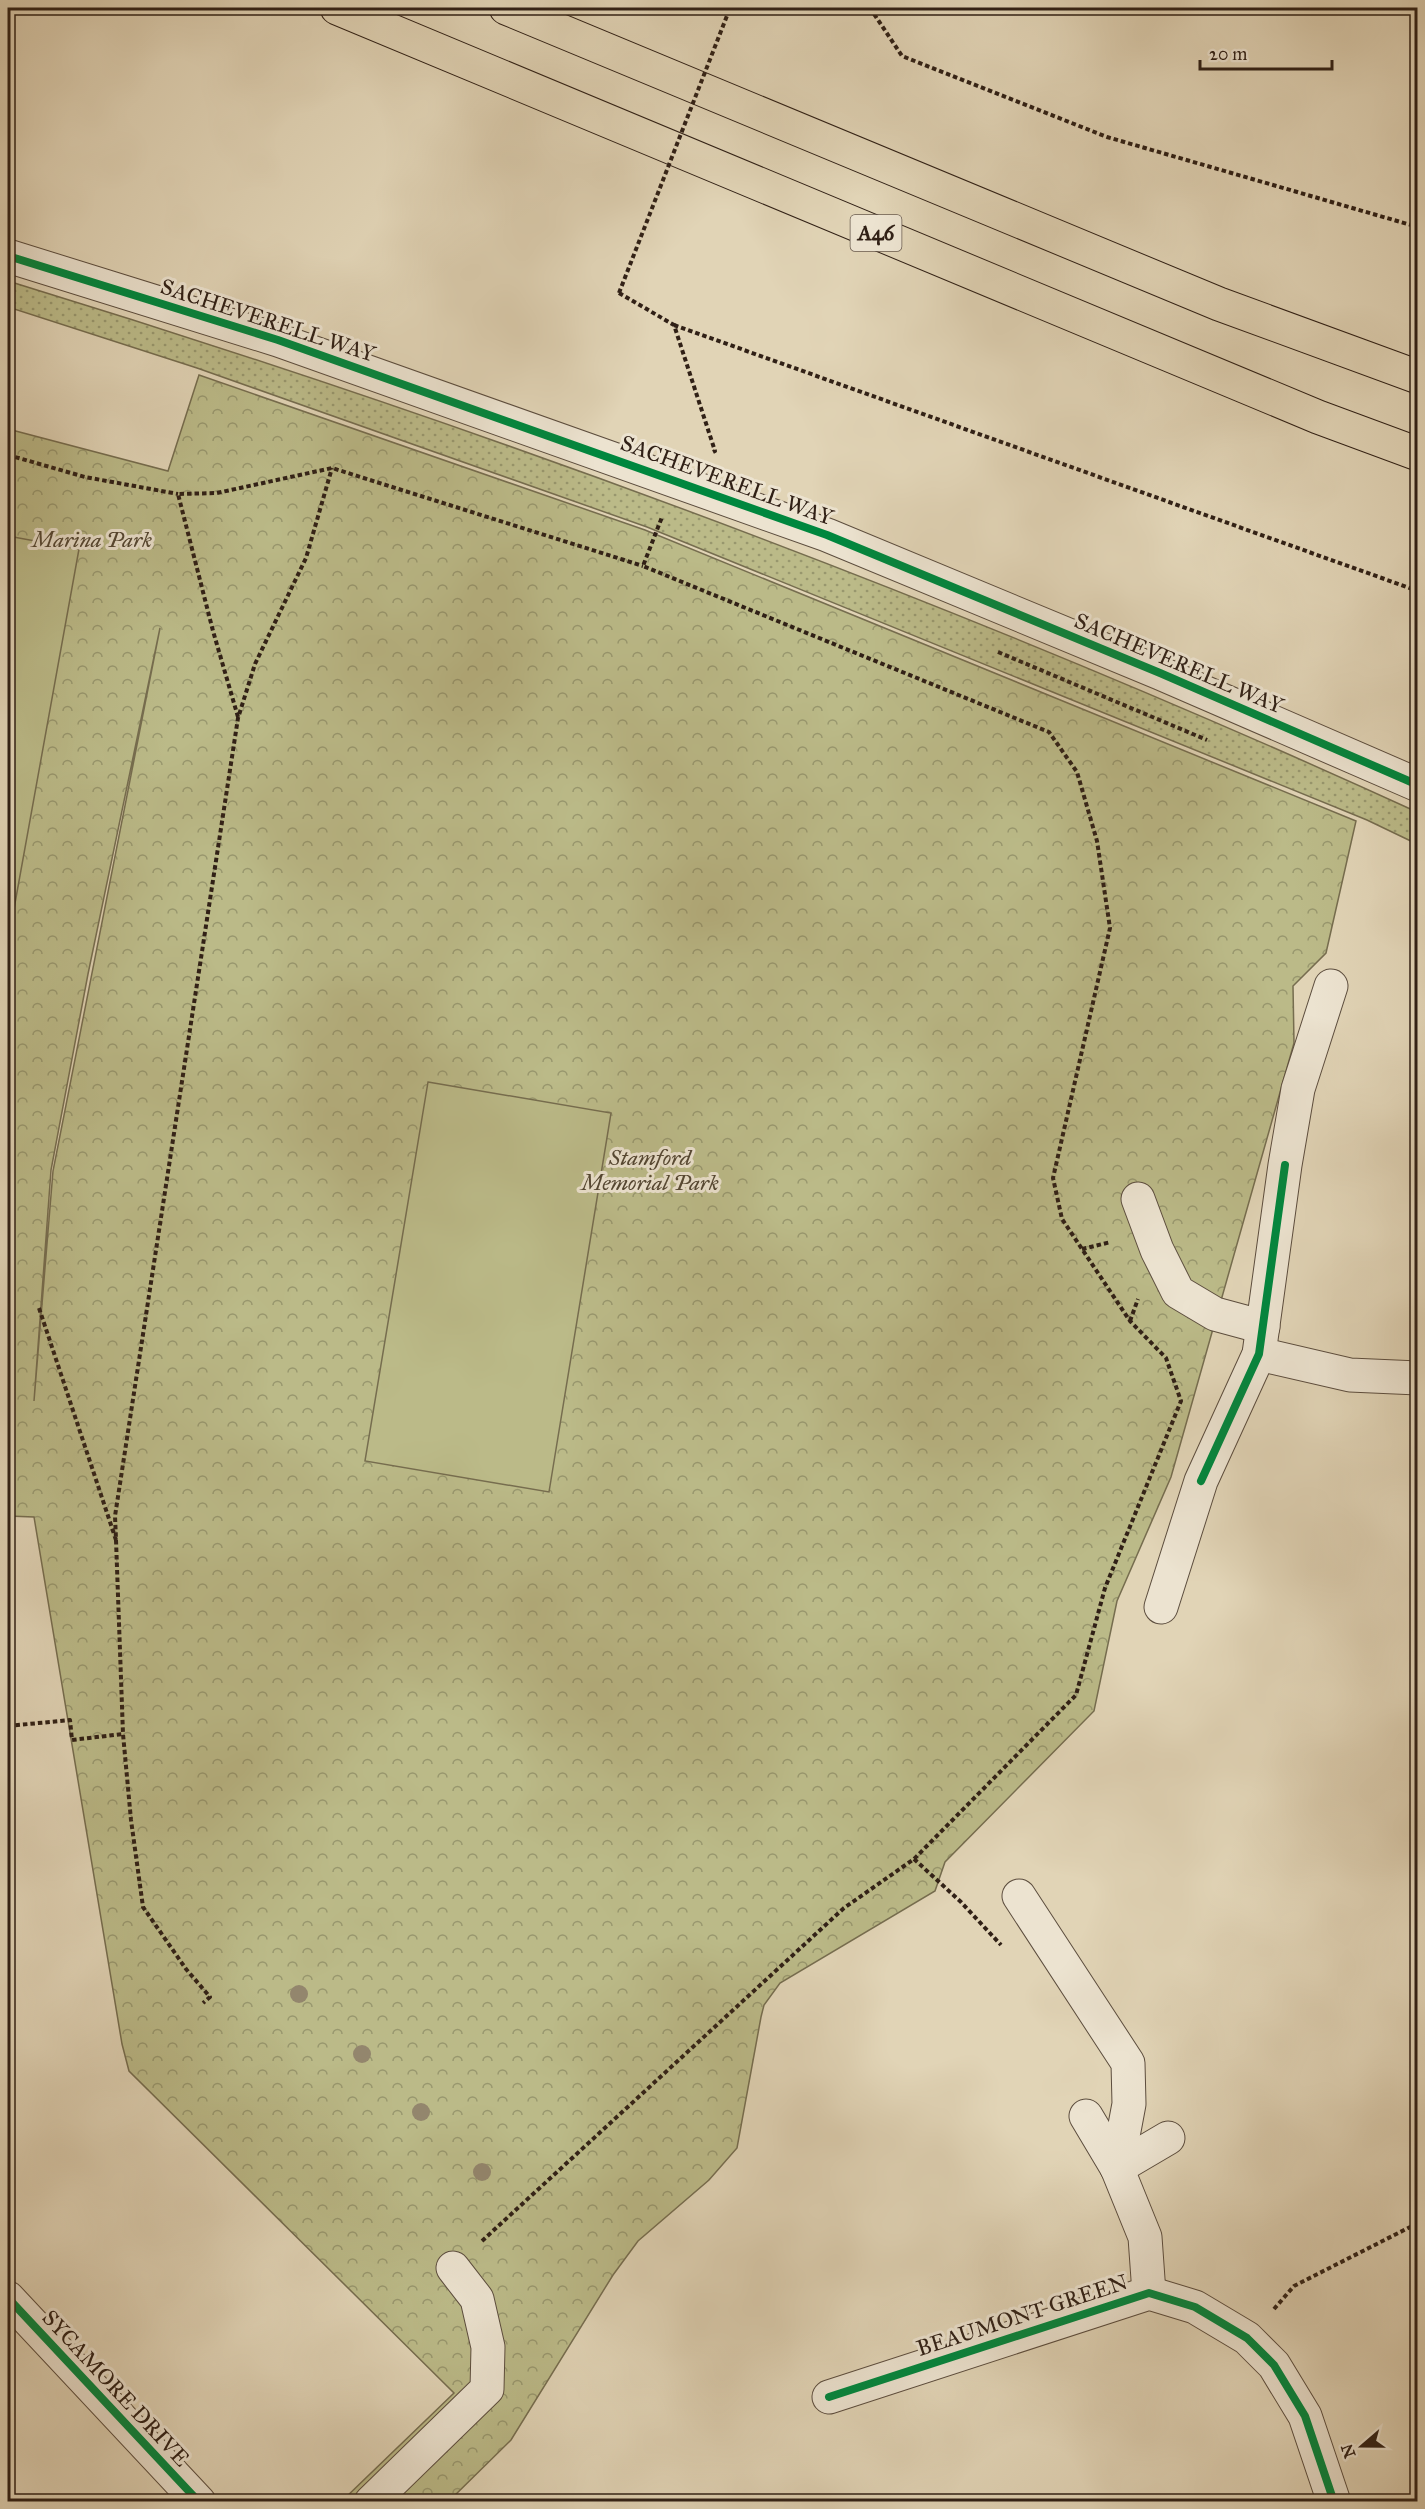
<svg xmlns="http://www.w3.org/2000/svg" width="1425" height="2509" font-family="'IM FELL Great Primer',serif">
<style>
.grass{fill:url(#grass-dots);stroke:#766d4f;stroke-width:1.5}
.park{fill:url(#park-crowns);stroke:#766d4f;stroke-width:1.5;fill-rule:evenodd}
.pitch{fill:#bbba88;stroke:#766d4f;stroke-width:1.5}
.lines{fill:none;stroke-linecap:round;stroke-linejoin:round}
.minor-casing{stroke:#5c4d3e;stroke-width:35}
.highway-casing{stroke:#302016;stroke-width:35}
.path{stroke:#302016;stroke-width:4;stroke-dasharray:4.5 3;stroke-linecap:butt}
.minor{stroke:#ece3d0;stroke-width:33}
.highway{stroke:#e1d4b6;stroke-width:33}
.path-bridge{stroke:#302016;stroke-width:4;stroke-dasharray:4.5 3;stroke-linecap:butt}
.cycleway-casing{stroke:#ece3d0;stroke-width:11}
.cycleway{stroke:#00873e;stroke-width:8}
.tree{fill:#93866d}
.labels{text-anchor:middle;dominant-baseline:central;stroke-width:6;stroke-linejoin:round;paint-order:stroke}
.shield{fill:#ece3d0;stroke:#685a4e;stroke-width:1.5}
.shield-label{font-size:21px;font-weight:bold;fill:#302016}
.street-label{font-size:22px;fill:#302016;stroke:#ece3d0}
.park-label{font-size:22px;font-style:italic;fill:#534632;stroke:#ece3d0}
</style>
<defs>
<pattern id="grass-dots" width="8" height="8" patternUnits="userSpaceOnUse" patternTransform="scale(1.5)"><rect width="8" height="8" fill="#bbba88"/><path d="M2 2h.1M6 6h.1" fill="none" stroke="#98976e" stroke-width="1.8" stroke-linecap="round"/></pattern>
<pattern id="park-crowns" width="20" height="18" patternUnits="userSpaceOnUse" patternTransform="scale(1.5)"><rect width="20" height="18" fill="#bbba88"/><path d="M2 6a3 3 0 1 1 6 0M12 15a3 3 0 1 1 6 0" fill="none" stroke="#98976e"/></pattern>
</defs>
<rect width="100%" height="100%" fill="#e1d4b6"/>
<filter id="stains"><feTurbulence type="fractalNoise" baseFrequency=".00333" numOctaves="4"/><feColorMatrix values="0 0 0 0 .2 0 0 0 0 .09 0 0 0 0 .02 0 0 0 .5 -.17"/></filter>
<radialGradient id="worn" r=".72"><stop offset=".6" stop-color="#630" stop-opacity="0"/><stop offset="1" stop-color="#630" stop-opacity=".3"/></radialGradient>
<path class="grass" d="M 8,281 C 488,428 960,603 1417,812 L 1417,844 L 1367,820 L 647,527 L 197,368 L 8,307 Z"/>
<path class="park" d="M 199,375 L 645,530 L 1356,821 L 1326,953 L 1293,986 L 1294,1043 L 1171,1477 L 1117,1601 L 1094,1711 L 945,1862 L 935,1891 L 780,1983 L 764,2005 L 761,2017 L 737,2148 L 709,2180 L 638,2241 L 613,2275 L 511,2440 L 449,2501 L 342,2501 L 454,2393 L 129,2071 L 122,2044 L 34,1517 L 8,1516 L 8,429 L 168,471 ZM 160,628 L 53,1171 L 34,1401 L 51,1170 L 88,974 Z"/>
<g class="pitch">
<polygon points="8,536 79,549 8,942"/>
<polygon points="428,1082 611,1113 549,1492 365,1461"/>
</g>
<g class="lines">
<g class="minor-casing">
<g id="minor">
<polyline points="8,256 278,340 827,535 1160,673 1418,785"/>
<polyline points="1138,1199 1157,1250 1178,1292 1215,1314 1263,1327"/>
<polyline points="1259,1354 1350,1375 1418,1378"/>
<polyline points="1161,1607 1201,1481 1259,1354 1285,1165 1298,1089 1331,986"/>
<polyline points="1019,1896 1128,2063 1129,2104 1117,2168"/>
<polyline points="1086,2116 1117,2168 1145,2237 1149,2293"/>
<polyline points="1117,2168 1168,2138"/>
<polyline points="8,2298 199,2502"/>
<polyline points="829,2397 1149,2293 1195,2307 1247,2338 1274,2365 1305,2416 1334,2502"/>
<polyline points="371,2502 487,2389 488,2347 477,2299 453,2268"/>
</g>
</g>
<g class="highway-casing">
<g id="highway">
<polyline points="337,8 1318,417 1418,454"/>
<polyline points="506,8 1219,304 1418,377"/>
</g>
</g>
<g class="path">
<polyline points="870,8 902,56 1107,137 1418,227"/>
<polyline points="619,293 674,325 715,451 713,452"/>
<polyline points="674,325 1418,591"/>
<polyline points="8,455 85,477 178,494"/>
<polyline points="998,652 1207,740"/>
<polyline points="238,717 213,631 178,494 217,493 332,468 643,566"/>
<polyline points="1082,1249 1111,1242"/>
<polyline points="39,1308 116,1540 115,1516 238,718 255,664 306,558 332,468"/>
<polyline points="1130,1321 1138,1299"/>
<polyline points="116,1540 123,1734 131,1820 143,1907 186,1969 210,1997 203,2003"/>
<polyline points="8,1726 70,1720 72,1740 123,1734"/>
<polyline points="914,1859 961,1902 1001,1945"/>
<polyline points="482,2241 844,1908 914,1859 1076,1695 1105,1588 1181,1401 1166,1358 1130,1321 1062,1219 1053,1178 1110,928 1097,841 1077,772 1049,732 643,566 662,517"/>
<polyline points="1274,2309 1294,2286 1418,2223"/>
</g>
<use href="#minor" class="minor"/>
<use href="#highway" class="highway"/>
<polyline class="path-bridge" points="619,293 730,8"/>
<g class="cycleway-casing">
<g id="cycleway">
<polyline points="8,256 278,340 827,535 1160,673 1418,785"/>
<polyline points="1201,1481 1259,1354 1285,1165"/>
<polyline points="8,2298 199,2502"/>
<polyline points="829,2397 1149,2293 1195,2307 1247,2338 1274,2365 1305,2416 1334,2502"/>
</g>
</g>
<use href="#cycleway" class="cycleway"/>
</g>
<g class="tree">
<circle cx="299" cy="1994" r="9"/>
<circle cx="362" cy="2054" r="9"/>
<circle cx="421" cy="2112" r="9"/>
<circle cx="482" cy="2172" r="9"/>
</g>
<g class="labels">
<rect class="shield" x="850.5" y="215" width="51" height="36" rx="4.5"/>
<g class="shield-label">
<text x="876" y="233">A46</text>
</g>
<g class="street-label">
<text transform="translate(268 320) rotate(18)">SACHEVERELL WAY</text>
<text transform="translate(727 480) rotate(20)">SACHEVERELL WAY</text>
<text transform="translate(1179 663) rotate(23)">SACHEVERELL WAY</text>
<text transform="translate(1022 2315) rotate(-18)">BEAUMONT GREEN</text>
<text transform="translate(116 2388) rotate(47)">SYCAMORE DRIVE</text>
</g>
<g class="park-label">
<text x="92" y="539">Marina Park</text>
<text x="650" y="1157">Stamford<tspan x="650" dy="25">Memorial Park</tspan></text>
</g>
</g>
<rect width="1425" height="2509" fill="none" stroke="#e1d4b6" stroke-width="30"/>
<rect x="9" y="9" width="1407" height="2491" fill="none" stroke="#302016" stroke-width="3"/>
<rect x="15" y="15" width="1395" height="2479" fill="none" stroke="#302016" stroke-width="1.5"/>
<g transform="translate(1362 2446) rotate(250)" stroke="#ece3d0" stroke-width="4.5" paint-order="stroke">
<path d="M0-4.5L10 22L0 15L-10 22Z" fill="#302016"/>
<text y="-9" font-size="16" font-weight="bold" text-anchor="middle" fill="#302016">N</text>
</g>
<path d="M1200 60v9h132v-9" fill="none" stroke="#302016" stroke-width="3"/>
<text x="1209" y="60" font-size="18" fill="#302016" stroke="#ece3d0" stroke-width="4.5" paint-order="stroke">20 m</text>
<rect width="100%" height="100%" filter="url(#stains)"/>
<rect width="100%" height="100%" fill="url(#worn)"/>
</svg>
